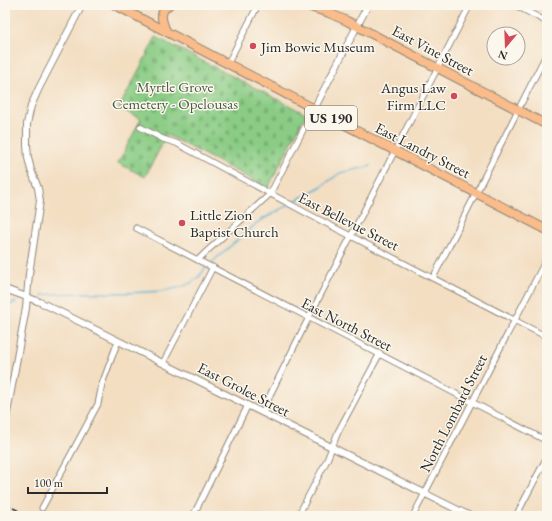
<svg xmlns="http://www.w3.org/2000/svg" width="552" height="521" font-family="'EB Garamond',serif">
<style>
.cemetery{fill:url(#cemetery-stones);stroke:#5a7c58}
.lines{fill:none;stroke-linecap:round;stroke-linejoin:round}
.stream{stroke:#51adcf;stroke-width:1.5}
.minor-casing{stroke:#8f8476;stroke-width:7}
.tertiary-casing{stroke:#8f8476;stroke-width:8}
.trunk-casing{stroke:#8f8476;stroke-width:10}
.minor{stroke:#fff;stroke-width:5}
.tertiary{stroke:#fff;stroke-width:6}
.trunk{stroke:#f9bc8a;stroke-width:8}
.rail{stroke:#2b2b2b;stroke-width:1.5;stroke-dasharray:6 3;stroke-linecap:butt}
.poi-dot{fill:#d1495b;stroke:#fbf7ec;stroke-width:1.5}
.labels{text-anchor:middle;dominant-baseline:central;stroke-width:3;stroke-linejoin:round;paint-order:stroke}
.shield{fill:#fbf7ec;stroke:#696865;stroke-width:1}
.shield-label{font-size:14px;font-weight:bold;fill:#2b2b2b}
.poi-label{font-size:15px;fill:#2b2b2b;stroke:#fbf7ec;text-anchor:start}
.street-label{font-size:15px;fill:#2b2b2b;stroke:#fbf7ec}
.park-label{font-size:15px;fill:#485b46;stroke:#fbf7ec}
</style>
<defs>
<pattern id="cemetery-stones" width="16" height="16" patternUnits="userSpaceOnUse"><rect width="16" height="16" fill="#8acc85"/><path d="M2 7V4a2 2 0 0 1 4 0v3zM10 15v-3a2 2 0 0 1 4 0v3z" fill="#77af73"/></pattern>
</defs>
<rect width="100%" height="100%" fill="#fbf7ec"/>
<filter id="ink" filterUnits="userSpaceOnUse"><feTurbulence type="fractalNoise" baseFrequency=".025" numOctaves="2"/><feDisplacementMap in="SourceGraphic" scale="8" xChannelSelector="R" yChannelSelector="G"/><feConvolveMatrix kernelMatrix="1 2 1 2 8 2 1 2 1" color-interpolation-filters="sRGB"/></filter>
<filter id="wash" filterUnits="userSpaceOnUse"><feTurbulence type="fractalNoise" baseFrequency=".012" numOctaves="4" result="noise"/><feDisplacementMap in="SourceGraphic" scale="16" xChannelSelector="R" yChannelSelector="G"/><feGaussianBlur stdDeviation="0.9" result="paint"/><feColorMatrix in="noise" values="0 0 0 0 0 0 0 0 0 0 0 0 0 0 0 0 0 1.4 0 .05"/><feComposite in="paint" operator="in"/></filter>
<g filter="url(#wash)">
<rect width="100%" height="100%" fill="#f3dec2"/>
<polygon class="cemetery" points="156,37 306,114 268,188 167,135 145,177 118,163 141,119 119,108"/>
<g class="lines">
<g class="stream">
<polyline points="291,203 322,186 340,173 371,166"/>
<polyline points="210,264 258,222 288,205"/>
<path d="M 42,295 C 55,294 68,293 81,293 C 108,292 175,297 195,280 C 200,277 203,271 207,266"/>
<polyline points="5,307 16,302"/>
</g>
</g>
</g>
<g filter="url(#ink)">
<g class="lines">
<g class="minor-casing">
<g id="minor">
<polyline points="515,5 547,22"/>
<polyline points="228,63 258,5"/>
<polyline points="140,127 163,139 176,143 312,216 547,337"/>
<polyline points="136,228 547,441"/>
<polyline points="198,260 206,252 270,194 314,109"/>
<polyline points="433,278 547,53"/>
<polyline points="163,363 213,267"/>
<polyline points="263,413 271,393 303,329 470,5"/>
<polyline points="42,508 98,404 102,384 118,341"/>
<polyline points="193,516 248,405"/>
<polyline points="298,516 327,460 338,432 380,353"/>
<polyline points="413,516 547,258"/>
<polyline points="516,516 547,457"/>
</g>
</g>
<g class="tertiary-casing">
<g id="tertiary">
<polyline points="314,109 368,5"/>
<polyline points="5,289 40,302 470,516"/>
<polyline points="5,424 26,308 29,274 40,201 38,188 31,170 28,158 27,145 27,124 31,106 39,88 82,5"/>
</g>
</g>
<g class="trunk-casing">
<g id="trunk">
<polyline points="115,5 547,230"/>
<polyline points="304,5 329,13 347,21 547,125"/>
<path d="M 166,31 C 162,21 158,12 169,5"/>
</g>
</g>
<use href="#minor" class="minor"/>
<use href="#tertiary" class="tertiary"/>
<use href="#trunk" class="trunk"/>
<polyline class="rail" points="5,504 29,516"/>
</g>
</g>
<g class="poi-dot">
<circle cx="253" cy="46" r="4"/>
<circle cx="454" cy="96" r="4"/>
<circle cx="182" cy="223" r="4"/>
</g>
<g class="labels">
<rect class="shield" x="305" y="106" width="52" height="24" rx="3"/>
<g class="shield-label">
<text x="331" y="118">US 190</text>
</g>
<g class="poi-label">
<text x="261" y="46">Jim Bowie Museum</text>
<text x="446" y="87" text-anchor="end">Angus Law<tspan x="446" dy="17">Firm LLC</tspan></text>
<text x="190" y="214">Little Zion<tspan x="190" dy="17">Baptist Church</tspan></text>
</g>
<g class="street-label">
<text transform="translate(433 50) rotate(28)">East Vine Street</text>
<text transform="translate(423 150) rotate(27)">East Landry Street</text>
<text transform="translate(349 221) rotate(27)">East Bellevue Street</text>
<text transform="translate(347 324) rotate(27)">East North Street</text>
<text transform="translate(244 389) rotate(27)">East Grolee Street</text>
<text transform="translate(453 413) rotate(-63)">North Lombard Street</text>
</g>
<g class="park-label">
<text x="175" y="86">Myrtle Grove<tspan x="175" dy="17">Cemetery - Opelousas</tspan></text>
</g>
</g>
<rect width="552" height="521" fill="none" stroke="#fbf7ec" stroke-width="20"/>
<g transform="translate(506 46) rotate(199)"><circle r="19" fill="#fbf7ec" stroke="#a8a59f"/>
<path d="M0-3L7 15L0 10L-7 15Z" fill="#d1495b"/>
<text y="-6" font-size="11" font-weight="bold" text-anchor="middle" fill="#2b2b2b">N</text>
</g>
<path d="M28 487v6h79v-6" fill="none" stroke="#2b2b2b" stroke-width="2"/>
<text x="34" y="487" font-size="12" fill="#2b2b2b" stroke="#fbf7ec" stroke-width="3" paint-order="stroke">100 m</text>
</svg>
